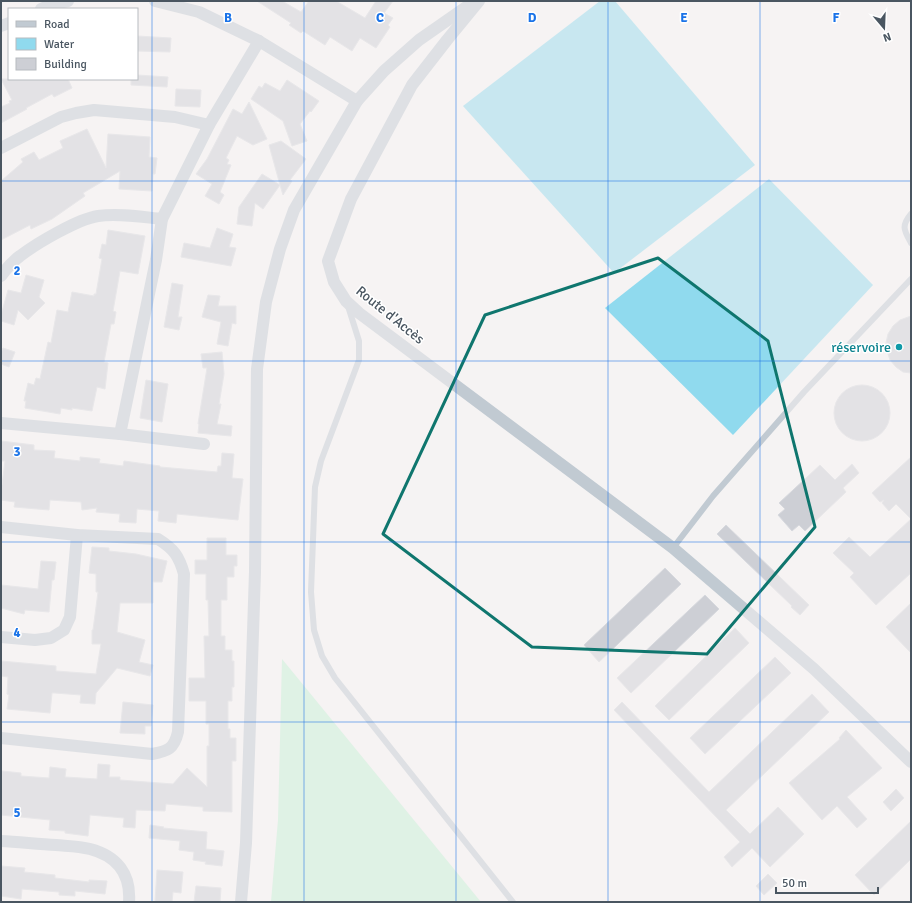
<svg xmlns="http://www.w3.org/2000/svg" width="912" height="903" font-family="Signika,sans-serif">
<style>
.grass{fill:#c3f1d5}
.water{fill:#90daee}
.building{fill:#cdcfd5;stroke:#d7d9de}
.lines{fill:none;stroke-linecap:round;stroke-linejoin:round}
.service{stroke:#c1cad2;stroke-width:6}
.minor{stroke:#c1cad2;stroke-width:12}
.marked{fill:none;stroke:#0f766e;stroke-width:3;stroke-linejoin:round}
.grid{fill:none;stroke:#1a73e8;stroke-width:1;stroke-opacity:0.55}
.culture-dot{fill:#0f9aa8;stroke:#fff;stroke-width:1.5}
.labels{text-anchor:middle;dominant-baseline:central;stroke-width:3;stroke-linejoin:round;paint-order:stroke}
.street-label{font-size:14px;fill:#4a5661;stroke:#fff}
.culture-label{font-size:14px;fill:#0d838f;stroke:#fff;text-anchor:end}
.grid-label{font-size:13px;text-anchor:middle;font-weight:bold;fill:#1a73e8;stroke:#fff;stroke-width:3;stroke-linejoin:round;paint-order:stroke}
</style>
<rect width="100%" height="100%" fill="#f5f3f3"/>
<polygon class="grass" points="282,659 481,902 271,902 278,820"/>
<g class="water">
<polygon points="600,1 615,1 755,165 614,273 463,106"/>
<polygon points="769,179 873,285 733,435 605,308"/>
</g>
<g class="building">
<polygon points="257,1 282,1 301,12 309,1 336,1 365,18 376,1 393,1 384,13 393,18 388,25 390,27 376,48 360,38 352,51 330,37 325,45 303,31 301,33 289,25 291,23"/>
<polygon points="137,36 171,38 170,52 137,51"/>
<polygon points="137,75 168,77 167,87 131,85 131,79 137,79"/>
<polygon points="1,79 68,79 72,88 54,97 52,94 26,108 27,109 1,123 1,107 10,103 9,101 12,100"/>
<polygon points="287,80 319,101 311,112 310,111 300,124 307,141 292,146 283,121 251,99 259,86 262,88 265,83 280,91"/>
<polygon points="176,89 201,90 200,107 175,106"/>
<polygon points="249,102 267,139 253,145 237,136 226,158 229,160 227,164 231,165 220,192 224,195 219,204 205,196 212,184 196,174 207,159 233,109 242,114"/>
<polygon points="87,129 106,168 108,134 150,137 149,157 157,158 155,174 153,174 152,191 119,189 120,171 83,193 85,196 52,219 31,229 30,225 1,240 1,181 23,162 21,159 34,152 39,160 63,148 60,141"/>
<polygon points="281,141 306,159 290,180 292,181 283,195 280,185 263,209 255,203 252,226 237,224 239,207 262,174 280,185 269,145"/>
<polygon points="217,228 233,234 229,247 236,248 231,266 181,257 184,243 210,248"/>
<polygon points="108,230 145,236 138,274 120,271 113,311 116,312 114,324 111,324 104,362 108,363 105,389 97,387 92,411 72,408 72,410 61,408 60,414 25,408 26,401 24,401 28,383 34,385 36,378 40,379 48,342 51,343 57,310 68,312 72,292 94,296 94,294 96,294 102,259 99,258 102,244 106,245"/>
<polygon points="26,275 44,280 39,297 45,303 28,320 18,310 14,325 1,321 1,315 8,290 21,293"/>
<polygon points="172,283 183,285 178,317 182,317 179,330 164,327"/>
<polygon points="208,295 220,296 218,306 236,306 236,324 232,323 228,346 217,344 221,322 202,317"/>
<polygon points="911,316 911,373 903,372 896,367 890,360 887,351 886,343 888,334 893,326 900,320"/>
<polygon points="3,348 15,352 9,367 1,364 1,353"/>
<polygon points="222,352 224,374 219,404 221,404 217,424 232,426 231,436 198,433 199,424 198,424 207,368 203,368 201,354"/>
<polygon points="146,380 168,384 162,422 140,418"/>
<circle cx="862" cy="413" r="28"/>
<polygon points="1,441 34,445 34,450 55,451 54,458 80,461 80,457 100,459 99,463 123,466 124,461 160,466 160,467 217,472 218,466 221,466 222,453 234,454 232,478 243,479 238,520 177,514 176,523 158,521 159,511 137,509 136,523 119,522 120,514 96,512 97,508 82,510 81,502 50,500 49,510 14,507 15,502 1,500 1,485 2,485 5,461 1,461"/>
<polygon points="911,457 911,573 876,605 850,577 854,573 833,553 849,537 870,557 911,519 896,504 889,511 882,503 884,500 880,502 872,493"/>
<polygon points="852,464 859,473 843,488 846,492 805,531 799,525 792,531 778,515 785,509 779,503 820,465 835,480"/>
<polygon points="726,525 809,605 800,615 791,607 792,606 717,534"/>
<polygon points="207,538 226,538 226,555 237,555 237,566 234,566 234,577 227,577 227,600 221,600 221,636 225,636 225,650 232,650 232,661 234,661 234,687 232,687 232,701 228,701 228,729 230,729 230,738 236,738 236,761 232,761 232,812 203,811 203,807 166,804 165,811 136,810 135,828 123,827 124,818 90,815 88,836 65,833 65,831 49,830 50,820 1,815 2,771 21,773 21,776 49,778 50,767 66,769 65,777 97,779 98,764 110,765 109,777 120,777 120,780 173,784 187,768 207,787 207,746 209,746 209,724 206,724 206,701 189,701 189,678 205,678 204,636 209,636 208,600 206,600 206,574 195,574 195,560 207,560"/>
<polygon points="92,547 109,548 109,551 136,554 167,561 162,582 153,582 153,603 120,603 117,632 145,640 139,662 153,665 150,676 117,668 96,693 95,704 80,703 81,695 55,693 52,693 50,713 7,709 9,695 7,694 8,677 1,676 1,661 56,666 56,671 96,674 101,644 92,644 92,630 93,630 98,592 96,592 96,574 89,573"/>
<polygon points="41,561 56,562 54,580 52,580 49,612 25,610 24,614 1,608 1,585 38,589"/>
<polygon points="665,568 681,584 599,662 584,645"/>
<polygon points="705,595 719,609 631,693 617,678"/>
<polygon points="911,603 911,653 886,627"/>
<polygon points="735,628 749,643 669,720 655,706"/>
<polygon points="775,657 791,673 705,754 690,738"/>
<polygon points="812,694 829,712 726,810 750,834 778,807 804,834 770,867 752,848 732,867 724,857 740,842 614,710 622,702 709,792"/>
<polygon points="123,702 153,705 151,726 145,726 145,734 120,733"/>
<polygon points="846,730 882,768 847,797 867,819 857,828 837,806 822,820 789,783 840,739 839,738"/>
<polygon points="896,789 904,798 891,811 883,802"/>
<polygon points="911,821 911,859 874,895 855,875"/>
<polygon points="150,825 164,827 163,828 207,832 206,849 224,851 222,866 205,864 206,862 193,860 194,852 179,850 180,841 149,838"/>
<polygon points="1,866 25,868 24,872 55,875 55,878 89,882 89,880 107,881 105,894 75,891 75,896 59,895 59,892 22,889 21,899 1,896"/>
<polygon points="157,870 183,872 181,893 173,892 172,902 155,902"/>
<polygon points="768,874 777,883 764,895 756,886"/>
<polygon points="196,886 221,888 220,902 194,902"/>
</g>
<g class="lines">
<g class="service">
<path d="M 911,214 C 901,226 904,230 911,243"/>
<polyline points="348,306 359,341 359,360 321,461 315,487 311,592 314,630 322,656 335,678 513,902"/>
<polyline points="673,548 713,496 804,392 911,279"/>
</g>
<g class="minor">
<polyline points="155,1 199,12 259,41 357,101"/>
<polyline points="479,1 447,40 412,85 351,199 328,261 334,282 346,301 359,313 673,548 814,669 911,762"/>
<polyline points="41,9 53,4 68,1"/>
<polyline points="1,26 9,23"/>
<polyline points="1,148 61,117 76,113 94,110 175,117 209,125"/>
<path d="M 1,276 C 6,269 13,261 20,256 C 37,243 78,219 98,216 C 119,213 142,217 162,219"/>
<polyline points="1,423 120,434 204,444"/>
<polyline points="120,434 156,260 162,219 209,125 259,41"/>
<path d="M 1,527 L 77,535 L 158,539 C 174,549 179,556 184,574 L 178,732 C 174,749 168,751 152,754 L 1,738"/>
<polyline points="1,637 35,640 51,638 64,630 70,617 77,535"/>
<path d="M 1,841 C 19,842 38,844 56,845 C 67,846 79,846 90,849 C 117,856 131,874 129,902"/>
<polyline points="241,902 246,843 255,572 257,369 266,302 280,249 294,210 357,101 384,71 419,40 472,3"/>
</g>
</g>
<path d="M0 0H912V903H0ZM 658,258 L 768,341 L 815,527 L 707,654 L 532,647 L 383,534 L 485,315 Z" fill="#f5f3f3" fill-opacity=".55" fill-rule="evenodd"/>
<path class="marked" d="M 658,258 L 768,341 L 815,527 L 707,654 L 532,647 L 383,534 L 485,315 Z"/>
<path class="grid" d="M 152,1 L 152,902M 304,1 L 304,902M 456,1 L 456,902M 608,1 L 608,902M 760,1 L 760,902M 1,181 L 911,181M 1,361 L 911,361M 1,542 L 911,542M 1,722 L 911,722"/>
<circle class="culture-dot" cx="899" cy="347" r="4"/>
<g class="labels">
<g class="street-label">
<text transform="translate(390 315) rotate(39)">Route d'Accès</text>
</g>
<g class="culture-label">
<text x="891" y="347">réservoire</text>
</g>
</g>
<g class="grid-label">
<text x="228" y="22">B</text>
<text x="380" y="22">C</text>
<text x="532" y="22">D</text>
<text x="684" y="22">E</text>
<text x="836" y="22">F</text>
<text x="17" y="275">2</text>
<text x="17" y="456">3</text>
<text x="17" y="637">4</text>
<text x="17" y="817">5</text>
</g>
<rect width="912" height="903" fill="none" stroke="#4a5661" stroke-width="4"/>
<rect x="8" y="8" width="130" height="72" fill="#ffffff" stroke="#b7bbc0"/>
<rect x="16" y="21" width="20" height="6" fill="#c1cad2" stroke="#b7bbc0"/>
<text x="44" y="28" font-size="12" fill="#4a5661">Road</text>
<rect x="16" y="38" width="20" height="12" fill="#90daee" stroke="#b7bbc0"/>
<text x="44" y="48" font-size="12" fill="#4a5661">Water</text>
<rect x="16" y="58" width="20" height="12" fill="#cdcfd5" stroke="#b7bbc0"/>
<text x="44" y="68" font-size="12" fill="#4a5661">Building</text>
<g transform="translate(884 28) rotate(161)" stroke="#ffffff" stroke-width="3" paint-order="stroke">
<path d="M0-3L7 15L0 10L-7 15Z" fill="#4a5661"/>
<text y="-6" font-size="11" font-weight="bold" text-anchor="middle" fill="#4a5661">N</text>
</g>
<path d="M776 887v6h102v-6" fill="none" stroke="#4a5661" stroke-width="2"/>
<text x="782" y="887" font-size="12" fill="#4a5661" stroke="#ffffff" stroke-width="3" paint-order="stroke">50 m</text>
</svg>
